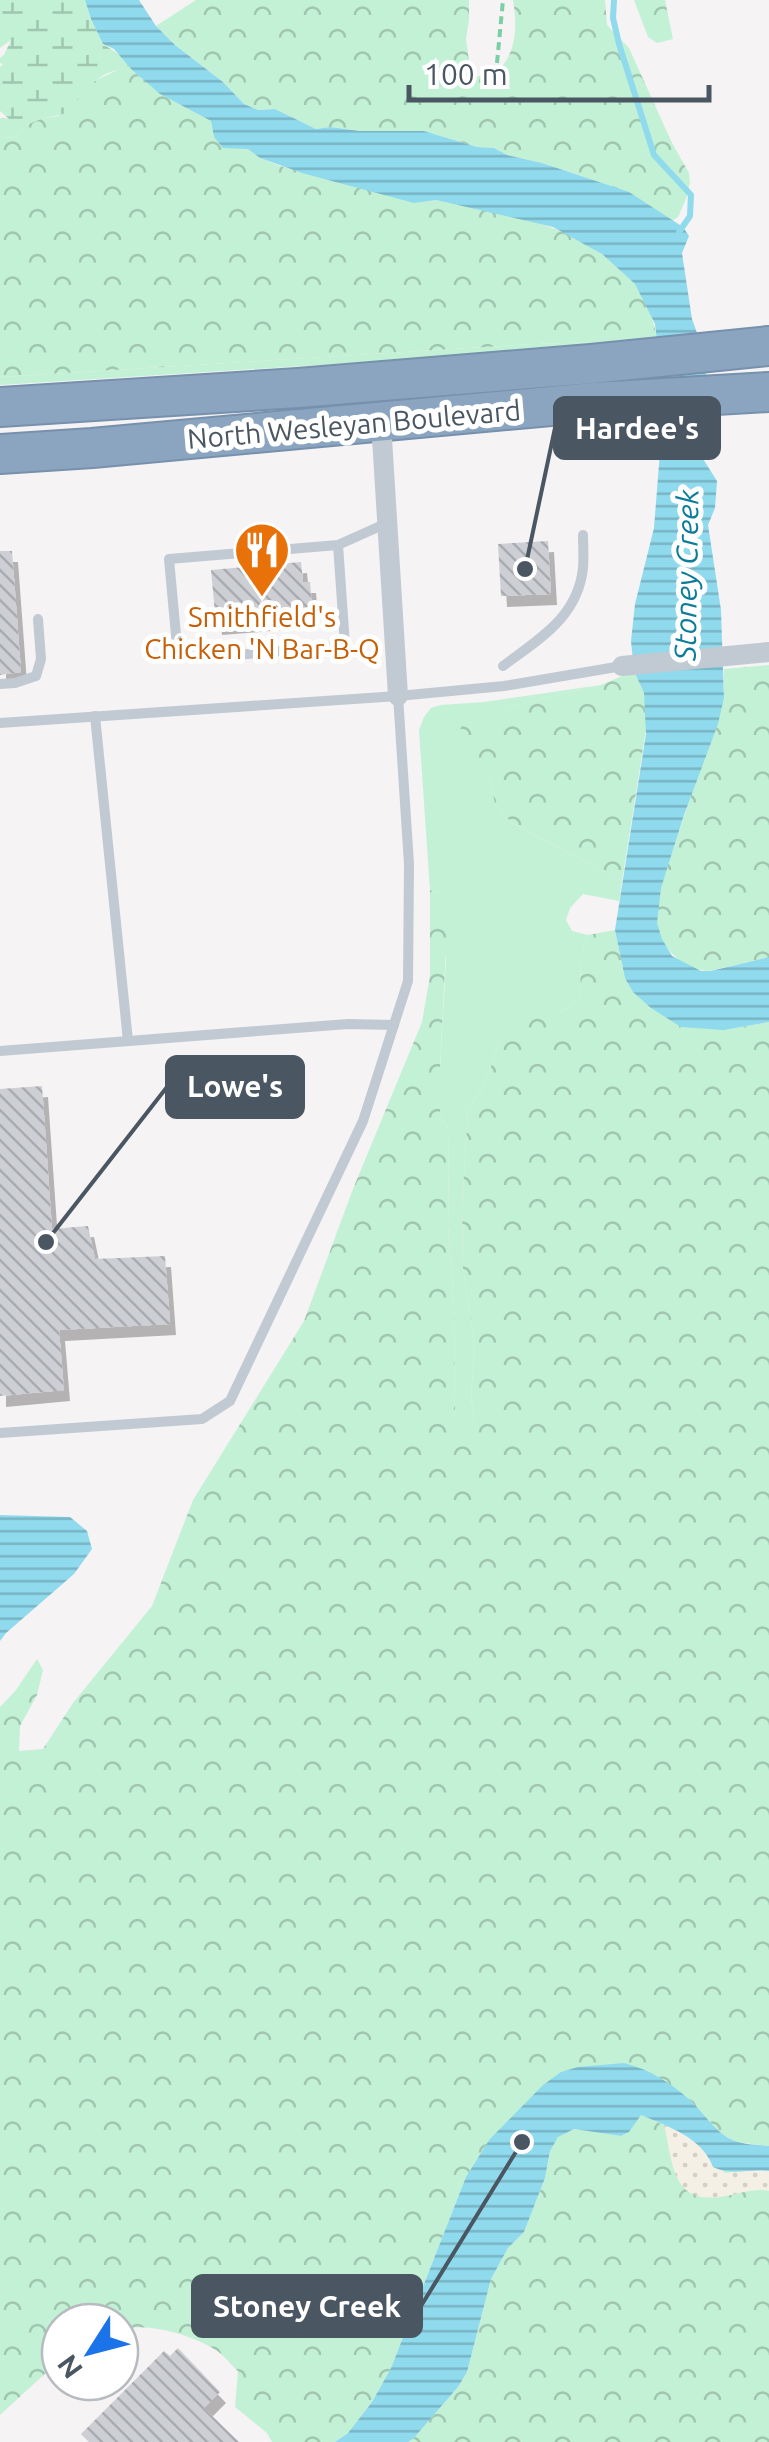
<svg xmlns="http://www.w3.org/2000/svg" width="769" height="2442" font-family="Ubuntu,sans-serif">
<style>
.green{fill:#c3f1d5}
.forest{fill:url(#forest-crowns)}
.wetland{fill:url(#wetland-marsh)}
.sand{fill:url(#sand-dots)}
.water{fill:url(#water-rules)}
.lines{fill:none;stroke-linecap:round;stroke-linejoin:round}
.stream{stroke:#90daee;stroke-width:6}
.building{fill:url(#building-back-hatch);filter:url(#shadow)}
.highway-casing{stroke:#7690ad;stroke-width:42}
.path{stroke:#7ad0a6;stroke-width:4;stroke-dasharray:8 5;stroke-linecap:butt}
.lane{stroke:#c1cad2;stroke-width:10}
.street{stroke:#c1cad2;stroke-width:20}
.highway{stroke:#8ba5c1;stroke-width:38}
.labels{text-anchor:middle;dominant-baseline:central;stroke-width:10;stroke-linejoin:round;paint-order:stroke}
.street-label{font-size:28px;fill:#4a5661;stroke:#fff}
.food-label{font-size:28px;fill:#c56008;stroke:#fff}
.water-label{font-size:30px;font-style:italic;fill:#0c7c9b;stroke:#fff}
.leader{fill:none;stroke:#4a5661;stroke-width:4}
.callout-dot{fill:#4a5661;stroke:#fff;stroke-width:4}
.callout{fill:#4a5661;stroke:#4a5661;stroke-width:4}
.callout-label{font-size:30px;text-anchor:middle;font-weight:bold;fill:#fff}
</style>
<defs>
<pattern id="forest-crowns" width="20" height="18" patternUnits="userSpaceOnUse" patternTransform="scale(2.5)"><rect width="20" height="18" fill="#c3f1d5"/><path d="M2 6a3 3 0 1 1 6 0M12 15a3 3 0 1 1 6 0" fill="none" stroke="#a0c6b0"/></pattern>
<pattern id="wetland-marsh" width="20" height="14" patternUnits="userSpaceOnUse" patternTransform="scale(2.5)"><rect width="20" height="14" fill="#c3f1d5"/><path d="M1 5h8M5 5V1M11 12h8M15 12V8" fill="none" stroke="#a0c6b0"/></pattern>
<pattern id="sand-dots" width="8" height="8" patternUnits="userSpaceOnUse" patternTransform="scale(2.5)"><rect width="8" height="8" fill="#f5f0e5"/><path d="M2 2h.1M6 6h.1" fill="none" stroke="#d4d0c7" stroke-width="1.8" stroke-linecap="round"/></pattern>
<pattern id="water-rules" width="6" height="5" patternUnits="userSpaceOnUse" patternTransform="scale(2.5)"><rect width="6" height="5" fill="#90daee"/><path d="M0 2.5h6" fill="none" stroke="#78b4c4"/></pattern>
<pattern id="building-back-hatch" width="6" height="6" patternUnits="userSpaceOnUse" patternTransform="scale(2.5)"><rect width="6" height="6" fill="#cdcfd5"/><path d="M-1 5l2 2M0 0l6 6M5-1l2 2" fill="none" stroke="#a8abb0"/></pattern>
<filter id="shadow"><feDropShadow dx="6" dy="11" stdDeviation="0" flood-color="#0004"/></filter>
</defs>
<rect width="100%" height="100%" fill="#f5f3f3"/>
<g class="green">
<polygon points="658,340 418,359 0,385 0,377 533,344"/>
<polygon points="601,685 525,703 463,725 489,777 495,804 512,823 622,881 619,901 583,894 570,908 566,920 572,931 588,935 581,955 580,999 556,1015 499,1043 485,1084 468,1109 462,1207 463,1268 475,1346 471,1397 474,1418 463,1438 455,1424 454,1306 448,1227 449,1129 440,1117 440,1068 446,960 440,893 430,890 419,730 424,717 431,708 441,705 484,702"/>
</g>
<g class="forest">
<path d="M 196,0 L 469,0 L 469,20 L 466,39 L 471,76 C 515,79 519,33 513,0 L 605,0 L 607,25 L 629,48 L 672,143 L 689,173 L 690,182 L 686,199 L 678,217 L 672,221 L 638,199 L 593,180 L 542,163 L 507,155 L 494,148 L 477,147 L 424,131 L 361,131 L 330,127 L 316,129 L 275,109 L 258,110 L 244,104 L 223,82 L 175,45 L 156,26 Z"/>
<polygon points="634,0 665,0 673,39 657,43 648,37"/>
<polygon points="122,68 132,70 160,94 211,121 214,137 248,149 260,158 280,166 413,202 436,200 533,221 566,233 602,254 635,284 650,311 658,340 533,344 0,377 0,138 16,137 28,124 43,118 58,116 90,83"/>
<path d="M 769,665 L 769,957 L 710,971 C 685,971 660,949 657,923 C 654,898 667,870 674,847 C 690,797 707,747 724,698 L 724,669 Z"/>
<polygon points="634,671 644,693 647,723 622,881 512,823 495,804 489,777 478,772 456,740 462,725 525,703 601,685"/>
<path d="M 430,890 L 440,893 L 448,908 L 440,1068 L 440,1117 L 449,1129 L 448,1227 L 454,1306 L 455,1424 L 463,1437 L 474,1418 L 471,1397 L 475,1346 L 463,1268 L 462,1207 L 468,1109 L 485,1084 L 499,1043 L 543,1011 L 556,1015 L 580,999 L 581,955 L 588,935 L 615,930 L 625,978 L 724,1030 L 769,1022 L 769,2146 L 736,2142 L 720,2133 L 690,2100 L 489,2140 L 466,2177 L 391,2368 L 372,2402 L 348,2433 L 335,2442 L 272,2442 L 267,2433 L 235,2407 L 238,2371 C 230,2364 223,2354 214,2349 C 194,2336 142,2320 120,2331 L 120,2322 L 60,2322 L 60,2364 L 49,2370 L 0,2415 L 0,1707 L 16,1690 L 37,1659 L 43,1670 L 37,1695 L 20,1726 L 19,1751 L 43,1749 L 73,1703 L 152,1606 L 193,1500 L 304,1321 L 353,1189 L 422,1022 L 430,976 Z"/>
<polygon points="640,2114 676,2131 713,2167 769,2171 769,2442 408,2442 413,2439 458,2387 467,2372 491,2279 508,2248 524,2232 545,2178 550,2151 558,2136 574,2129 621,2136 629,2132"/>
</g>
<path class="wetland" d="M 0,0 L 85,0 L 91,19 L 103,44 L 123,57 L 132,70 C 102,65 84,91 68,113 L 43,118 L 28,124 L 16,137 L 0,138 L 0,118 L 9,119 L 0,111 L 0,67 L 3,64 L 0,63 L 0,58 L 4,55 L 11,40 L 0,48 Z"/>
<path class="sand" d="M 664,2124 L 699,2145 L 725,2173 L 755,2169 L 769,2171 L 769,2191 C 754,2188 746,2192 731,2195 C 672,2208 674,2169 664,2124 Z"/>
<g class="water">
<polygon points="85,0 139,0 156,26 175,45 223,82 244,104 258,110 275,109 316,129 330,127 360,131 424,131 477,147 494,148 507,155 542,163 629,192 683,227 689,236 682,253 692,319 707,361 700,454 717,481 715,508 708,525 721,610 724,698 718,724 684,815 661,888 657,923 662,939 672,956 701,971 711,971 769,957 769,1022 724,1030 681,1027 651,1008 633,992 625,978 615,930 646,734 644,693 634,671 631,641 635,604 654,528 664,401 655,324 635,284 602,254 553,227 436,200 414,203 302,173 260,158 248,149 223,148 214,137 211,121 160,94 132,70 114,49 103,44 91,19"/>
<polygon points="0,1515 70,1517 87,1531 92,1549 74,1574 6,1633 0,1641"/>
<path d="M 624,2063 C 651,2070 671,2083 691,2101 C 706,2115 717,2136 738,2142 C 748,2145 759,2145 769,2146 L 769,2171 C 749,2169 730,2176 713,2167 C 703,2138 667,2126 641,2115 L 629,2132 L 621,2136 L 574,2129 L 558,2137 L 550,2151 L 545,2178 L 524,2232 L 508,2248 L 491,2279 L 467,2372 L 458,2387 L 413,2439 L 408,2442 L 335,2442 L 348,2433 L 372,2402 L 391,2368 L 466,2177 L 489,2140 L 543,2085 L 561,2072 L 578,2067 Z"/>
</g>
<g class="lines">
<polyline class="stream" points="614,0 613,18 619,44 654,155 691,195 690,216 679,232"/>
</g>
<g class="building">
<polygon points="548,541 551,594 501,596 498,544"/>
<polygon points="0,551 12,551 21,672 0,675"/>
<polygon points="301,562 303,582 310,582 313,616 216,624 211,570"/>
<polygon points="42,1086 52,1229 88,1226 95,1259 165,1256 170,1324 59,1330 64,1390 0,1396 0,1089"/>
<polygon points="178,2348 220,2392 204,2408 239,2442 89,2442 81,2434 164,2351 170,2356"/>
</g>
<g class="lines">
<g class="highway-casing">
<g id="highway">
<polyline points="0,407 298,388 591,364 769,346"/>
<polyline points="0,454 92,448 595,402 769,392"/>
</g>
</g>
<polyline class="path" points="497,63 503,0"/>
<g class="lane">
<polyline points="338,545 345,645 216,657 177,646 169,559 338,545 387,523"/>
<path d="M 503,666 C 539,639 578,617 583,568 C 584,557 583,546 583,535"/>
<polyline points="0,684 15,683 36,676 41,659 38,619"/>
<polyline points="95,716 128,1041"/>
<polyline points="0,723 398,696 504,686 622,666"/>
<polyline points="0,1051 348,1024 394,1025"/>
<polyline points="0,1433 202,1419 230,1401 363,1121 408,981 409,864 398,696"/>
</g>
<g class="street">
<polyline points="381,422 398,696"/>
<polyline points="622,666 769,652"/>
</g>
<use href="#highway" class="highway"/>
</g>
<defs>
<g id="restaurant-pin" transform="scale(2.875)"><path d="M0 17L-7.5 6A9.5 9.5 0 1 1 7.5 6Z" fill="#e8710a" stroke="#fff"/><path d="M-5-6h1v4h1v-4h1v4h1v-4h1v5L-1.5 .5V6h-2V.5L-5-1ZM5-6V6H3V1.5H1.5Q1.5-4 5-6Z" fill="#fff"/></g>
</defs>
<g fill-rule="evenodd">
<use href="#restaurant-pin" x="262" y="550"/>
</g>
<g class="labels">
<g class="street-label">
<text transform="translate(354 424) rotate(-5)">North Wesleyan Boulevard</text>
</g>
<g class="food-label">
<text x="262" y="616">Smithfield's<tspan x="262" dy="32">Chicken 'N Bar-B-Q</tspan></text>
</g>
<g class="water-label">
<text transform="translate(686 575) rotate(-89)">Stoney Creek</text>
</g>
</g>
<path class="leader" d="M525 569L555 428M46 1242L167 1087M522 2142L421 2306"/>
<g class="callout-dot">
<circle cx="525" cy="569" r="10"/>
<circle cx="46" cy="1242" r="10"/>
<circle cx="522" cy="2142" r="10"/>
</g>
<g class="callout">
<rect x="555" y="398" width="164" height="60" rx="10"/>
<rect x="167" y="1057" width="136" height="60" rx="10"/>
<rect x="193" y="2276" width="228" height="60" rx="10"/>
</g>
<g class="callout-label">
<text x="637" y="439">Hardee's</text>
<text x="235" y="1097">Lowe's</text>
<text x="307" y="2317">Stoney Creek</text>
</g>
<g transform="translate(90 2352) rotate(234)"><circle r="48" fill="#ffffff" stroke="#b7bbc0" stroke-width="2.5"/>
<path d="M0-8L18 38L0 25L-18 38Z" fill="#1a73e8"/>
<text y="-15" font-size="28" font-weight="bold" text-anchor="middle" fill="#4a5661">N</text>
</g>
<path d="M409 85v15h300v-15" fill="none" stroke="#4a5661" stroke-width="5"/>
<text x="424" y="85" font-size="30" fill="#4a5661" stroke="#ffffff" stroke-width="8" paint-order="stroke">100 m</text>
</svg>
